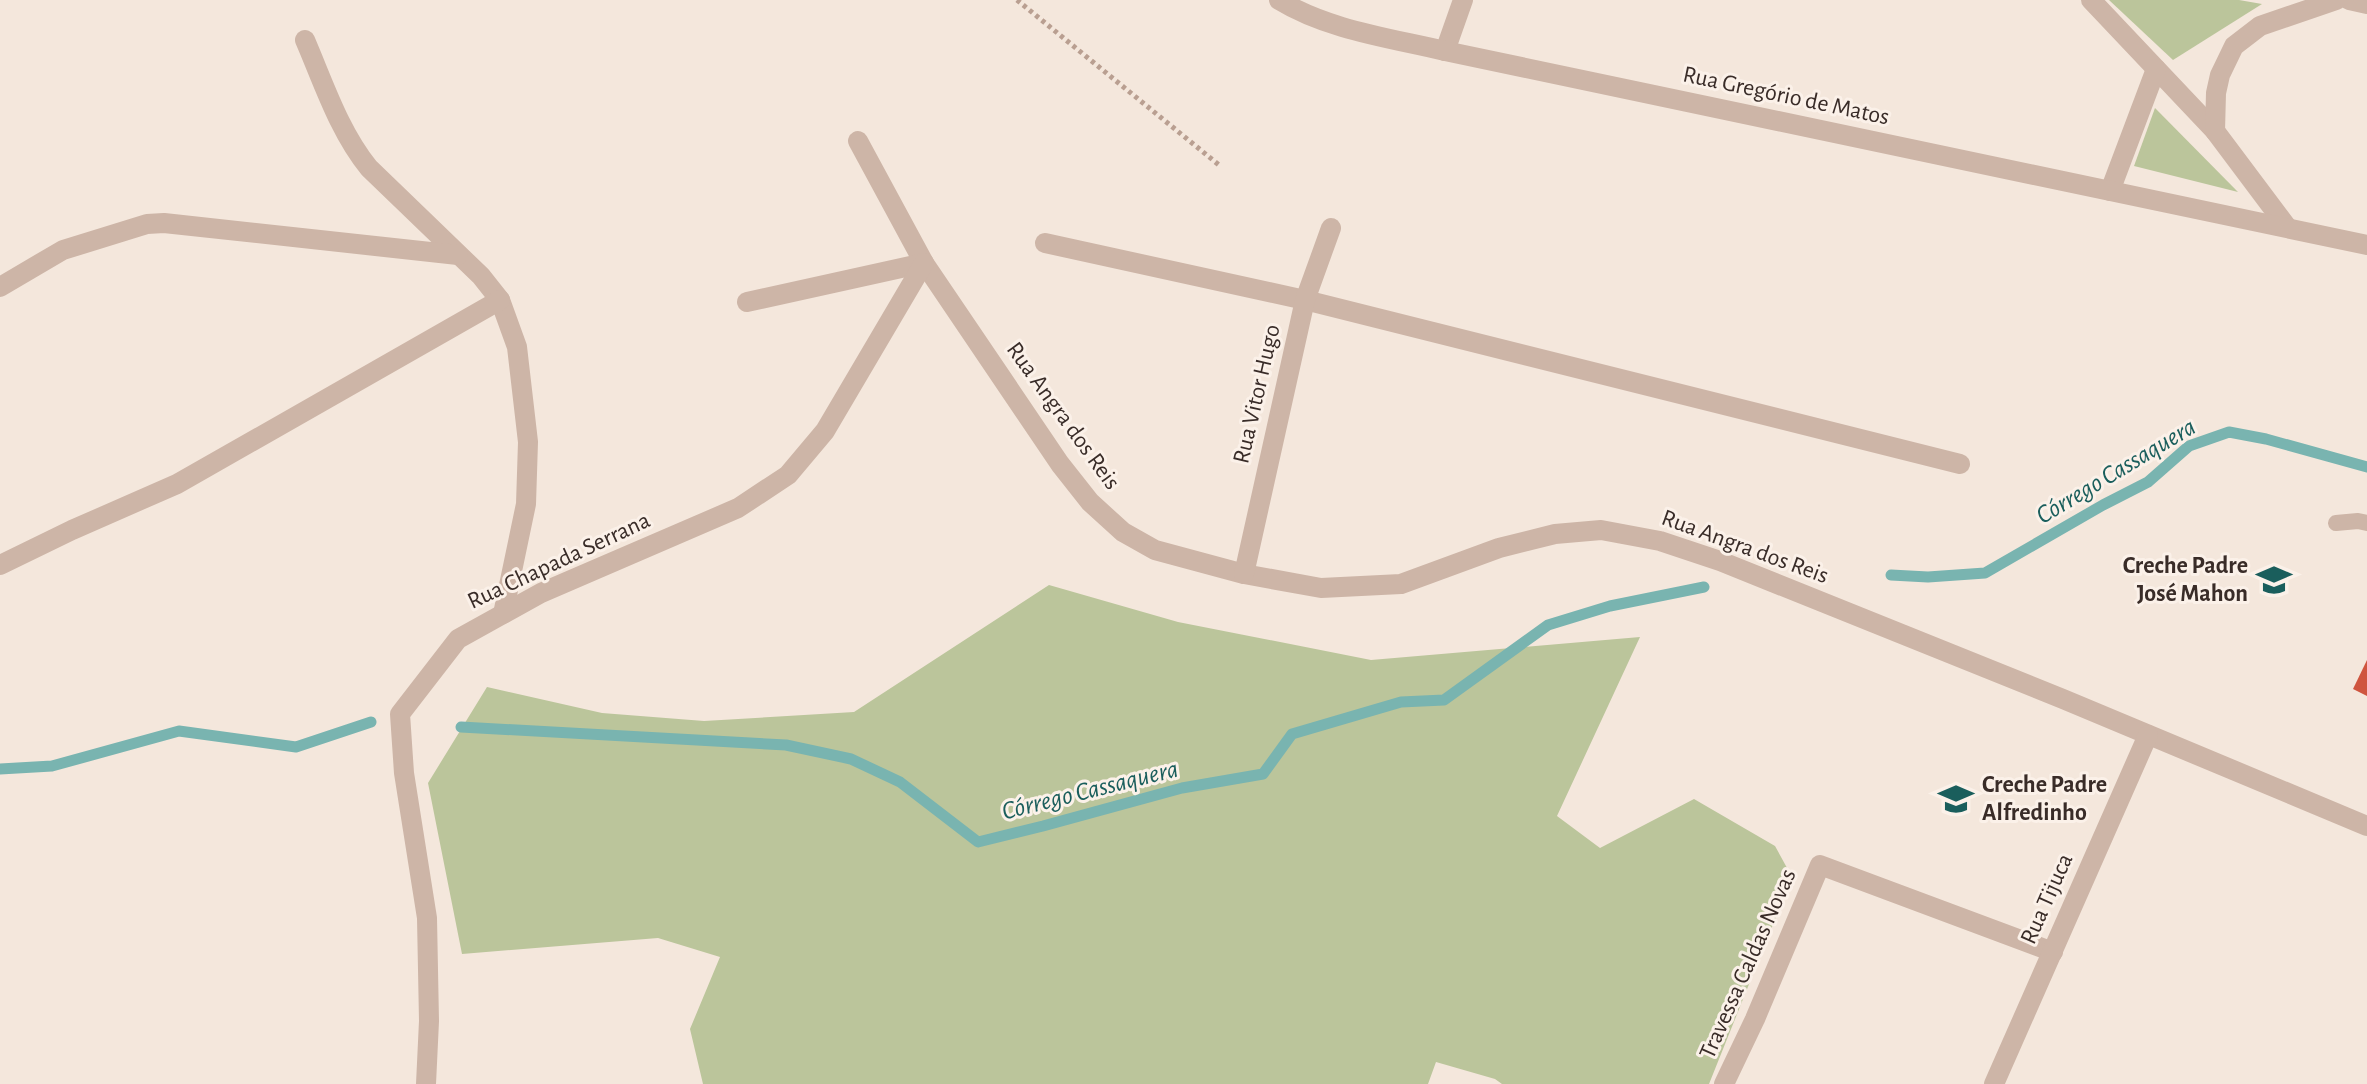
<svg xmlns="http://www.w3.org/2000/svg" width="2367" height="1084" font-family="'Alegreya Sans',sans-serif">
<style>
.green{fill:#bbc59b}
.lines{fill:none;stroke-linecap:round;stroke-linejoin:round}
.stream{stroke:#79b4b0;stroke-width:11}
.building{fill:#cf553f}
.path{stroke:#b99f91;stroke-width:5;stroke-dasharray:4 4;stroke-linecap:butt}
.service{stroke:#cdb5a7;stroke-width:16}
.minor{stroke:#cdb5a7;stroke-width:20}
.tertiary{stroke:#cdb5a7;stroke-width:20}
.labels{text-anchor:middle;dominant-baseline:central;stroke-width:6;stroke-linejoin:round;paint-order:stroke}
.street-label{font-size:24px;fill:#392c28;stroke:#fbf1e9}
.poi-label{font-size:24px;font-weight:bold;fill:#392c28;stroke:#fbf1e9;text-anchor:end}
.water-label{font-size:26px;font-style:italic;fill:#1a5e5c;stroke:#fbf1e9}
</style>
<rect width="100%" height="100%" fill="#f4e7dc"/>
<g class="green">
<polygon points="2109,0 2239,0 2262,4 2173,60"/>
<polygon points="2155,108 2238,192 2134,166"/>
<polygon points="1049,585 1178,622 1371,660 1640,637 1557,816 1600,848 1694,799 1775,846 1792,877 1709,1084 1502,1084 1495,1079 1436,1062 1428,1084 703,1084 690,1029 720,957 658,938 462,954 428,783 487,687 602,713 704,721 854,712"/>
</g>
<g class="lines">
<g class="stream">
<polyline points="1891,575 1928,577 1985,573 2103,505 2148,482 2189,446 2229,432 2266,439 2367,467"/>
<polyline points="461,727 786,745 851,759 900,782 978,842 1043,826 1182,788 1263,774 1292,734 1401,702 1444,700 1548,625 1610,606 1704,587"/>
<polyline points="0,769 52,766 179,731 296,747 371,722"/>
</g>
</g>
<polygon class="building" points="2367,660 2367,696 2353,689"/>
<g class="lines">
<polyline class="path" points="1017,0 1219,165"/>
<polyline class="service" points="2336,523 2358,521 2367,523"/>
<g class="minor">
<polyline points="2091,0 2215,131 2287,227"/>
<polyline points="2349,0 2367,4"/>
<path d="M 305,40 C 324,84 339,131 369,168 L 481,276 L 500,300 L 517,347 L 528,442 L 526,504 L 503,614"/>
<polyline points="1445,51 1463,0"/>
<polyline points="2215,131 2216,93 2220,75 2234,46 2260,26 2336,0"/>
<polyline points="858,141 924,263 1060,464 1090,502 1123,532 1155,550 1244,574 1321,588 1401,584 1499,548 1555,534 1601,530 1660,541 1720,561 2063,699 2367,826"/>
<polyline points="2110,191 2156,69"/>
<polyline points="1045,243 1305,300 1960,464"/>
<polyline points="0,287 63,250 147,224 164,223 458,255"/>
<polyline points="747,302 924,263"/>
<polyline points="0,565 72,530 177,484 500,300"/>
<polyline points="1244,574 1305,300 1331,228"/>
<polyline points="426,1084 429,1021 427,918 404,773 400,714 458,639 541,593 738,508 788,475 825,431 924,263"/>
<polyline points="1724,1084 1755,1019 1820,865 2053,952"/>
<polyline points="1994,1084 2148,735"/>
</g>
<path class="tertiary" d="M 1279,0 C 1328,30 1390,38 1445,51 L 2367,245"/>
</g>
<defs>
<g id="school-bare" transform="scale(2.76)"><path d="M0-5L7-2L0 1L-7-2ZM-4 1L0 2.5L4 1V4Q0 6-4 4Z" fill="#1a5e5c" stroke="#fbf1e9" stroke-width="2.5" paint-order="stroke"/></g>
</defs>
<g fill-rule="evenodd">
<use href="#school-bare" x="2274" y="580"/>
<use href="#school-bare" x="1956" y="799"/>
</g>
<g class="labels">
<g class="street-label">
<text transform="translate(1786 96) rotate(12)">Rua Gregório de Matos</text>
<text transform="translate(1257 394) rotate(-77)">Rua Vitor Hugo</text>
<text transform="translate(1063 416) rotate(54)">Rua Angra dos Reis</text>
<text transform="translate(1745 547) rotate(20)">Rua Angra dos Reis</text>
<text transform="translate(559 561) rotate(-25)">Rua Chapada Serrana</text>
<text transform="translate(2047 899) rotate(-66)">Rua Tijuca</text>
<text transform="translate(1748 964) rotate(-66)">Travessa Caldas Novas</text>
</g>
<g class="poi-label">
<text x="2248" y="566">Creche Padre<tspan x="2248" dy="28">José Mahon</tspan></text>
<text x="1982" y="785" text-anchor="start">Creche Padre<tspan x="1982" dy="28">Alfredinho</tspan></text>
</g>
<g class="water-label">
<text transform="translate(2116 471) rotate(-31)">Córrego Cassaquera</text>
<text transform="translate(1090 790) rotate(-14)">Córrego Cassaquera</text>
</g>
</g>
</svg>
